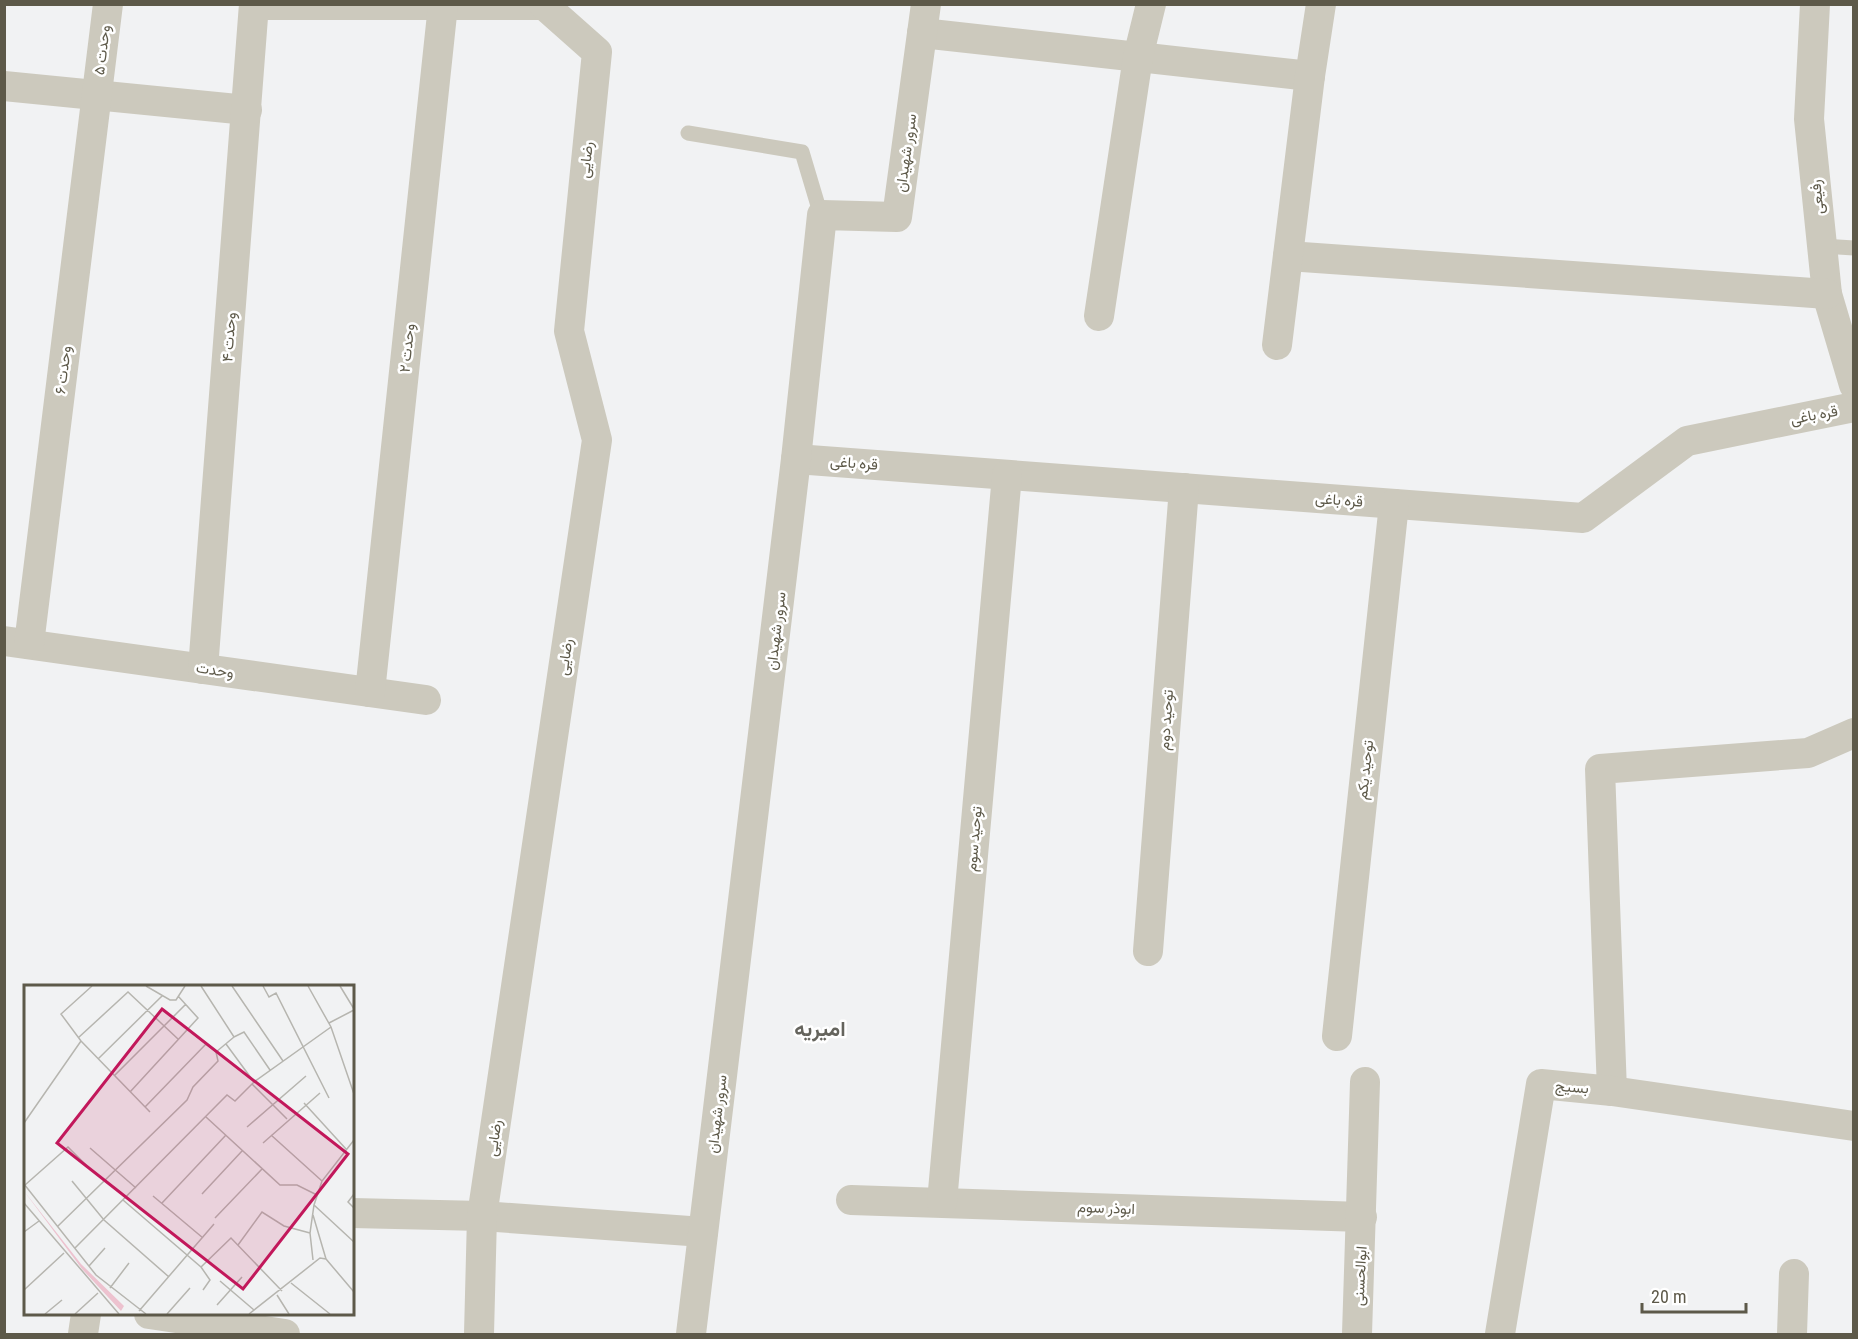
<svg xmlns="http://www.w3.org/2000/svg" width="1858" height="1339" font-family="'Roboto Condensed',Vazirmatn,sans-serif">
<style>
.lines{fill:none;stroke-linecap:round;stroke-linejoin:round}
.service{stroke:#ccc9bd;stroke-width:15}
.minor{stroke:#ccc9bd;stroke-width:30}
.labels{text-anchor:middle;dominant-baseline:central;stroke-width:5;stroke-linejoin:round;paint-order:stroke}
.street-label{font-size:15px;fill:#5d5949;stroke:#fff}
.district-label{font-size:21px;font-weight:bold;fill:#65645d;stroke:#fff}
.inset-road{fill:none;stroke:#b6b5af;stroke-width:1.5}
.view{fill:#c2185b;fill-opacity:0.15;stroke:#c2185b;stroke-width:3}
.inset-edge{fill:none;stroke:#5d5949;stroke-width:3}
</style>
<rect width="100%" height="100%" fill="#f1f2f3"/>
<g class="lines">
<g class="service">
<polyline points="688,133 802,152 822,219"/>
<polyline points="1822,246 1854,248"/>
</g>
<g class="minor">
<polyline points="1815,4 1809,119 1827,294 1854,385"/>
<polyline points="254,5 544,5"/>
<polyline points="922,33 1310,76"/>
<polyline points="4,86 247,110"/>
<polyline points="1288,256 1827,294"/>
<polyline points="1099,316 1138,57 1151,4"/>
<polyline points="1277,345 1310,76 1321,4"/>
<polyline points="796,459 1583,518 1687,441 1854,407"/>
<polyline points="4,641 426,700"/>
<polyline points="29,644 108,4"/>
<polyline points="203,669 254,4"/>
<polyline points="370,692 443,5"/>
<polyline points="1148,951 1184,488"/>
<polyline points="1337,1036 1394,504"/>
<polyline points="1612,1091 1600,769 1808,753 1854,733"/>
<polyline points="851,1200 1362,1217"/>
<polyline points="942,1202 1007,475"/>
<polyline points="352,1213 482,1216 703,1232"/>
<polyline points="149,1314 285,1334"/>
<polyline points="83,1334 86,1314"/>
<polyline points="479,1334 482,1216 597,440 569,331 597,52 544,5"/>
<polyline points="691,1334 796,459 822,215 897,217 926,4"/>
<polyline points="1357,1334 1365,1082"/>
<polyline points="1500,1334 1541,1084 1612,1091 1854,1126"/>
<polyline points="1792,1334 1794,1274"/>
</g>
</g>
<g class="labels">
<g class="street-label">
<text transform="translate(102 50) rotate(-83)">وحدت ۵</text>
<text transform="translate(906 153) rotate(-82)">سرور شهیدان</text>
<text transform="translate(586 160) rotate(-84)">رضایی</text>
<text transform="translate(1817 197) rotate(-96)">رفیعی</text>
<text transform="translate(229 337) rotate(-86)">وحدت ۴</text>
<text transform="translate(407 348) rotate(-84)">وحدت ۲</text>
<text transform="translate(63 370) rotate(-83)">وحدت ۶</text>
<text transform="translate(1814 415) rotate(-11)">قره باغی</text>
<text transform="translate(854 463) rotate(4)">قره باغی</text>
<text transform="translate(1339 500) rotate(4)">قره باغی</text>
<text transform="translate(776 631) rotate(-83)">سرور شهیدان</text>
<text transform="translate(565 657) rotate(-82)">رضایی</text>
<text transform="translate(215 670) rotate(8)">وحدت</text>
<text transform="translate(1166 720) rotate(-86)">توحید دوم</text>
<text transform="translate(1365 770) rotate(-84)">توحید یکم</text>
<text transform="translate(974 839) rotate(-85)">توحید سوم</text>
<text transform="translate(1572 1087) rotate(5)">بسیج</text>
<text transform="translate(717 1114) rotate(-83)">سرور شهیدان</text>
<text transform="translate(494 1138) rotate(-82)">رضایی</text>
<text transform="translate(1106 1208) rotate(2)">ابوذر سوم</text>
<text transform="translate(1360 1276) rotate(-87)">ابوالحسنی</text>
</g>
<g class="district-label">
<text x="820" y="1029">امیریه</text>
</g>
</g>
<g transform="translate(24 985)">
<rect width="330" height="330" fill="#f1f2f3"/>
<path d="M 0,206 L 57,279 L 100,321 L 97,326 L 58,284 Z" fill="#edc2cf"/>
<path class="inset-road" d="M 68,1 L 37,29 L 57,56 L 126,127M 122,1 L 146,15 L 152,15 L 161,1M 177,1 L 210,52 L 220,47 L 246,85M 208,1 L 259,76M 239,1 L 245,12 L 252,8 L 305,113M 284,1 L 307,42 L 330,109M 316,1 L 330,24M 305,38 L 330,25M 163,44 L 192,67M 54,53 L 104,7 L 154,54M 202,59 L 230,97M 192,67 L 210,52M 74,74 L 138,11M 90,91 L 162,19M 228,99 L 263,134M 106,107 L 174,33 L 154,11M 280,118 L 322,164M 121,122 L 182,59M 182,132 L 256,200 L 273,200 L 293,210M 0,138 L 57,56M 223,142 L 282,91M 247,150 L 298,196M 239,158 L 296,108M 66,163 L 112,203M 48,196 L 80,235 L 145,292M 0,199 L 72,290 L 122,329M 1,200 L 44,162 L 62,180M 178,209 L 218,166M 330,209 L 324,217 L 330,223M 129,211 L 179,253M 99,215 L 177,282 L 207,253 L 258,306M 0,218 L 95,329M 138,218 L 202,150M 290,220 L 330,257M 289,230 L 302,274M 191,233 L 238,184M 34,241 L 163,115 L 169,102 L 194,76 L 192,67M 0,247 L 15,236M 214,260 L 238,227 L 260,241 L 286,248M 51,263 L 203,110 L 211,116 L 230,97 L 307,42M 289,275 L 286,248 L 290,220 L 298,196 L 330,155 L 330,147M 65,281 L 81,263M 177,282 L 186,295 L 179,305M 196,296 L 230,325M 267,298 L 306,329M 86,303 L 105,278M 0,305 L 40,268M 253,310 L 265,329M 193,320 L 218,292M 115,326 L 190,239M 21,329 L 38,315M 51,329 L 74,308M 143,329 L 166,303M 225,329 L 296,273 L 302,274 L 330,307"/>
<path class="view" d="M 138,24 L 324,169 L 219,304 L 33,158 Z"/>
<rect width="330" height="330" class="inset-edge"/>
</g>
<rect width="1858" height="1339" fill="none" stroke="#5d5949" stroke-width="12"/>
<path d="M1642 1303v9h104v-9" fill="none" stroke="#5d5949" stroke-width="3"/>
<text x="1651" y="1303" font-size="18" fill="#5d5949" stroke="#ffffff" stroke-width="4.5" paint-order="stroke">20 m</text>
</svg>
